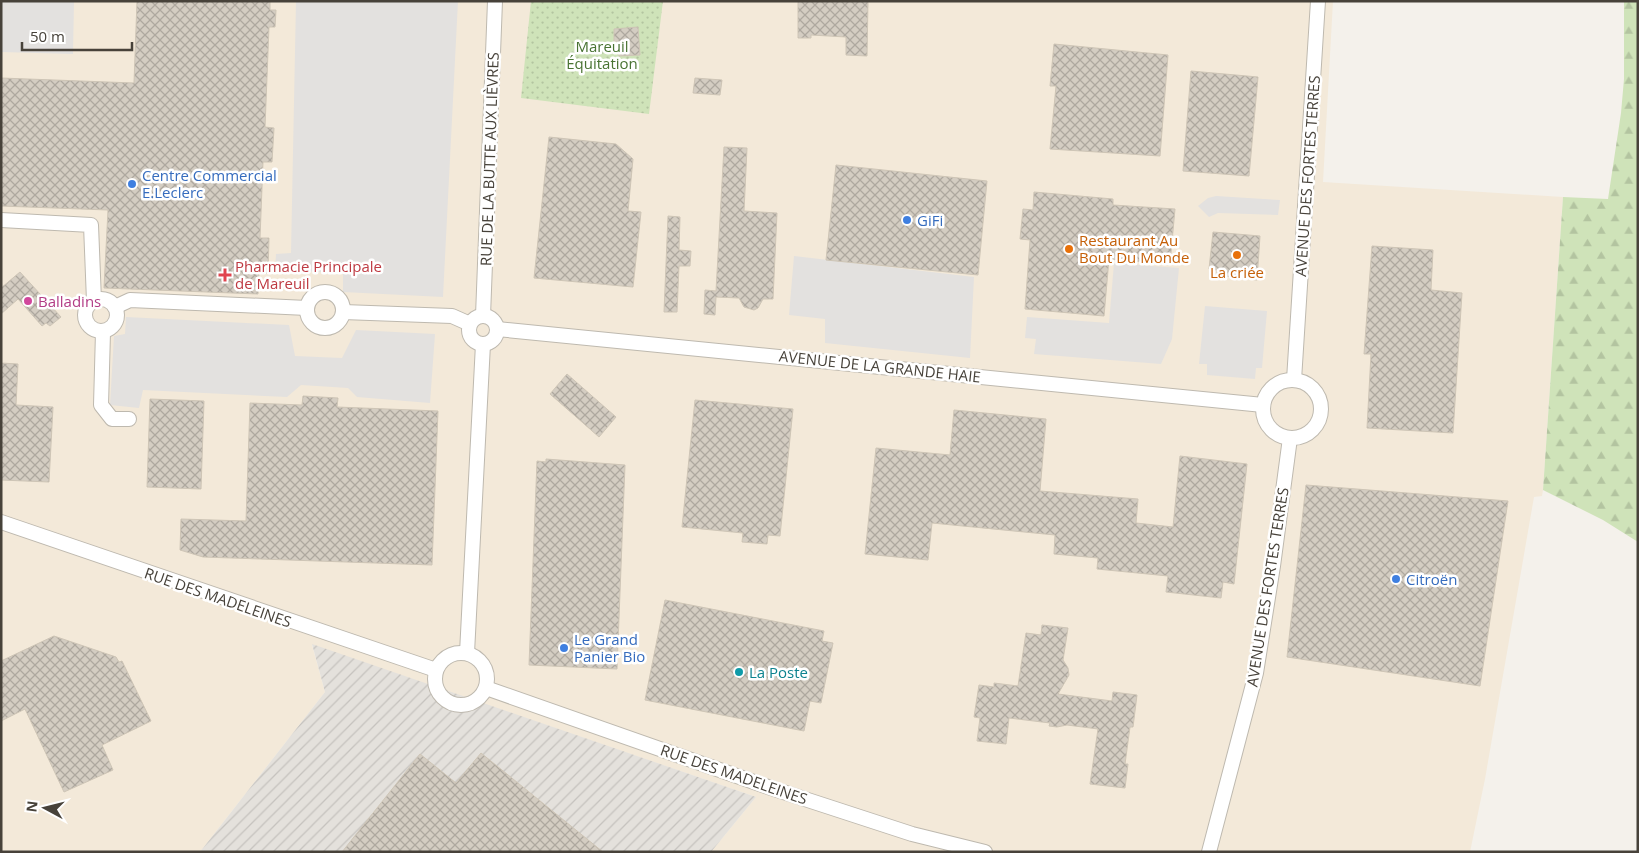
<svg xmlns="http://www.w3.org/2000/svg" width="1639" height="853" font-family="'Open Sans',sans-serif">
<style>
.commercial{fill:#f3e9d9}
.industrial{fill:url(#industrial-furrows)}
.grass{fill:url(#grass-dots)}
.forest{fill:url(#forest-firs)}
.parking{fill:#e3e1df}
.building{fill:url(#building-cross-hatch);stroke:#cec5b6}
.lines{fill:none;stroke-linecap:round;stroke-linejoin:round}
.minor-casing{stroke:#beb9af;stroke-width:16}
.minor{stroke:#fff;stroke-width:14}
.shop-dot{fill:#3f7fe0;stroke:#fff;stroke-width:2}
.food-dot{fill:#e8710a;stroke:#fff;stroke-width:2}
.health-dot{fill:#e0444e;stroke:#fff;stroke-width:2}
.hotel-dot{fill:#d1479c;stroke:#fff;stroke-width:2}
.culture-dot{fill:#0f9aa8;stroke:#fff;stroke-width:2}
.labels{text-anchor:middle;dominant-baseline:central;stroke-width:5;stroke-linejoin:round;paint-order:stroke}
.park-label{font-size:15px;fill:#497333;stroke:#fff}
.street-label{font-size:15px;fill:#47423a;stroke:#fff}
.shop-label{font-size:15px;fill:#366cbe;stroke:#fff;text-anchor:start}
.food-label{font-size:15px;fill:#c56008;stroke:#fff;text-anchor:start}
.health-label{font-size:15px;fill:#be3a42;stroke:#fff;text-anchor:start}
.hotel-label{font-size:15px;fill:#b23c85;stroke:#fff;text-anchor:start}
.culture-label{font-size:15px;fill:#0d838f;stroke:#fff;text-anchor:start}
</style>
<defs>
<pattern id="industrial-furrows" width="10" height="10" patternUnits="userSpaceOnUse" patternTransform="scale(1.25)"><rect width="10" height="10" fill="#e4e1dc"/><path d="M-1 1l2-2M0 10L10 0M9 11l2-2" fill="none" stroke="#c5c2be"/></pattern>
<pattern id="grass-dots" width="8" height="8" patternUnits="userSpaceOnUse" patternTransform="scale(1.25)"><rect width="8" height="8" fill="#cfe3b9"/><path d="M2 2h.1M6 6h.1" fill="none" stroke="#b3c4a0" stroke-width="1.8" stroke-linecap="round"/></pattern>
<pattern id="forest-firs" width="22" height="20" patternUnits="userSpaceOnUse" patternTransform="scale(1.25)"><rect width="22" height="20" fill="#cfe3b9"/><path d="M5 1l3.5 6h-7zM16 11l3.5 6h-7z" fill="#b3c4a0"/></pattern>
<pattern id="building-cross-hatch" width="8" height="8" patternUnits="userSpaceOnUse" patternTransform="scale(1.25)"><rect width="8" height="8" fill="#d4cdc2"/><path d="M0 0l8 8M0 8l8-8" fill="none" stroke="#aea89f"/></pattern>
</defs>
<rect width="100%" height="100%" fill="#f4f1eb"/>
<polygon class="commercial" points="1,1 1333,1 1323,182 1563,197 1543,490 1542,496 1534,497 1485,779 1470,852 711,852 756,797 312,645 325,692 200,852 1,852"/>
<polygon class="industrial" points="312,644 756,797 711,852 200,852 325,692"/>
<polygon class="grass" points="531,1 663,1 649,114 521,98"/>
<polygon class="forest" points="1624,1 1638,2 1638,542 1603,520 1543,490 1563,197 1608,199 1621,113 1624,79"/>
<g class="parking">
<polygon points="1,1 74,1 73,54 1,52"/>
<polygon points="296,1 458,1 443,297 343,292 343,273 275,270 276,254 291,253"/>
<polygon points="1216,196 1280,200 1278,215 1218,213 1209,217 1198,206 1208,198"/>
<polygon points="794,256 974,277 970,358 825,343 825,319 789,315"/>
<polygon points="1114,263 1179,268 1172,339 1161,364 1034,354 1036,339 1025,338 1027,317 1109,323"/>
<polygon points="1205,306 1267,311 1262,368 1256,368 1255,379 1207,375 1207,364 1199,364"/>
<polygon points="126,317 289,325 295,356 342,358 356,330 435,334 430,403 357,397 348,388 301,385 287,397 143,390 139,408 110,405 114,336 125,334"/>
</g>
<g class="building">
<polygon points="137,1 270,1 270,10 276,10 275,27 269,27 265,127 274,128 272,162 263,162 260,238 269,238 268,273 259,273 258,294 104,288 108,210 1,206 1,78 134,83"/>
<polygon points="798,1 868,1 867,56 846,55 846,37 811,35 811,38 798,38"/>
<polygon points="638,27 640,55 619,56 618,42 614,43 614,29"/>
<polygon points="1054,44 1168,55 1160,156 1050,149 1056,86 1050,86"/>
<polygon points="1191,71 1258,77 1249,176 1183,171"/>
<polygon points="695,78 722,80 720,95 693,93"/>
<polygon points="549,137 616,144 633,159 628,211 641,212 633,287 534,278"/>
<polygon points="724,147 747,148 744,211 777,213 773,299 763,299 758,308 754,310 744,307 739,298 716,297 715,315 704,314 705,290 716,291"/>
<polygon points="836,165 987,181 978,275 826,260"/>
<polygon points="1034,192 1113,199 1113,205 1175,209 1170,264 1109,259 1104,316 1025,309 1030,240 1020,239 1023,209 1033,210"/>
<polygon points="668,216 680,217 679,250 691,251 690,266 679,266 677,312 664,312"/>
<polygon points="1213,232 1260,236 1257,280 1217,275 1217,270 1209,269"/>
<polygon points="1372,246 1433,250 1431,290 1462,293 1453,433 1367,428 1371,354 1364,354"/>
<polygon points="20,272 61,317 50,326 46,323 42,326 18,299 1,314 1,288"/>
<polygon points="1,363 18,364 16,405 53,407 49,482 1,480"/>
<polygon points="567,374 616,417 599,437 550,394"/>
<polygon points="303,396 338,398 337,407 438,411 432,565 203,557 180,550 181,519 246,521 250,403 302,405"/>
<polygon points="150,399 204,401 201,489 147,487"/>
<polygon points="695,400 793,409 780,536 768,535 767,544 742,542 743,533 682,527"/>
<polygon points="954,410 1046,419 1040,491 1138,499 1136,523 1173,527 1180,456 1247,464 1234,584 1223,582 1221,598 1166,592 1168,576 1097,569 1098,558 1054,554 1055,535 932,523 928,560 865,554 876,448 950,455"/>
<polygon points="546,459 625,465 617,669 529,665 537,461 546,462"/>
<polygon points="1306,485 1508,501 1480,686 1287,657"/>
<polygon points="665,600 824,631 822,641 833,643 821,703 810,701 804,731 645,700"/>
<polygon points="1042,625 1068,628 1063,660 1068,668 1069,675 1058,694 1112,701 1113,692 1137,695 1133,727 1130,727 1125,764 1128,764 1125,788 1090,784 1098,729 1067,725 1057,727 1049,726 1050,723 1009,718 1006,744 977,741 980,718 974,717 979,685 994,687 994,683 1018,686 1026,633 1041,635"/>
<polygon points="54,636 116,657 119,662 122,661 151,721 102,745 113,770 64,792 25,709 1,721 1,661"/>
<polygon points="481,753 603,852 342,852 420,754 456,783"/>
</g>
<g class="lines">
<g class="minor-casing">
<g id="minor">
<polyline points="1,220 91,225 94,301"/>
<circle cx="325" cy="310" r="18"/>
<circle cx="101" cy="315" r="16"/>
<polyline points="115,307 130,300 307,308"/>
<polyline points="343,312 452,316 470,324"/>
<circle cx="483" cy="330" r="14"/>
<polyline points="483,316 495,1"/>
<polyline points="497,329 1263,405"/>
<polyline points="103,332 101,405 112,419 129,419"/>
<polyline points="1294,380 1318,1"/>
<circle cx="1292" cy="409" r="29"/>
<polyline points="1,522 436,670"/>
<circle cx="461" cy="679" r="26"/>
<polyline points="467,653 483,344"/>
<polyline points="486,688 771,788 912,834 985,852"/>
<polyline points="1209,852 1256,673 1273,566 1290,438"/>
</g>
</g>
<use href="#minor" class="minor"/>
</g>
<g class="shop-dot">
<circle cx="132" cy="184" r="5"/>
<circle cx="907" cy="220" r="5"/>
<circle cx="1396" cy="579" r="5"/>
<circle cx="564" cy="648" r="5"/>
</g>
<g class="food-dot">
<circle cx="1069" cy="249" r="5"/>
<circle cx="1237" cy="255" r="5"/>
</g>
<path class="health-dot" d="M222.5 267.5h5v5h5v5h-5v5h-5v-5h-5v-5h5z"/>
<circle class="hotel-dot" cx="28" cy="301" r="5"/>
<circle class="culture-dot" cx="739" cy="672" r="5"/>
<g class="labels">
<g class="park-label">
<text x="602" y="46">Mareuil<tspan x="602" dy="17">Équitation</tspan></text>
</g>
<g class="street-label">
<text transform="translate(489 159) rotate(-88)">RUE DE LA BUTTE AUX LIÈVRES</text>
<text transform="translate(1307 176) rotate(-86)">AVENUE DES FORTES TERRES</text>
<text transform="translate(880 366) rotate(6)">AVENUE DE LA GRANDE HAIE</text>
<text transform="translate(1267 587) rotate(-81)">AVENUE DES FORTES TERRES</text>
<text transform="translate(218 597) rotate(19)">RUE DES MADELEINES</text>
<text transform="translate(734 774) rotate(19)">RUE DES MADELEINES</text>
</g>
<g class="shop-label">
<text x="142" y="175">Centre Commercial<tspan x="142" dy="17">E.Leclerc</tspan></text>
<text x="917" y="220">GiFi</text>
<text x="1406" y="579">Citroën</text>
<text x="574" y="639">Le Grand<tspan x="574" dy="17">Panier Bio</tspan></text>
</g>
<g class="food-label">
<text x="1079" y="240">Restaurant Au<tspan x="1079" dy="17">Bout Du Monde</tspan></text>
<text x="1237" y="272" text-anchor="middle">La criée</text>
</g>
<g class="health-label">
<text x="235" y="266">Pharmacie Principale<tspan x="235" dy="17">de Mareuil</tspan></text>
</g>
<g class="hotel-label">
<text x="38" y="301">Balladins</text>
</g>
<g class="culture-label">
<text x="749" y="672">La Poste</text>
</g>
</g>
<rect width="1639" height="853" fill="none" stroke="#47423a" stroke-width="5"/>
<g transform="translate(45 808) rotate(277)" stroke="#ffffff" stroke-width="4" paint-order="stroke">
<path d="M0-4L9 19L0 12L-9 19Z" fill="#47423a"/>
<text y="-8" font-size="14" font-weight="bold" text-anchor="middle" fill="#47423a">N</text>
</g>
<path d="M22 42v8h110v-8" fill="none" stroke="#47423a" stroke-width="2.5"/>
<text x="30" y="42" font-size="15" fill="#47423a" stroke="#ffffff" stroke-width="4" paint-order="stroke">50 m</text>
</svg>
